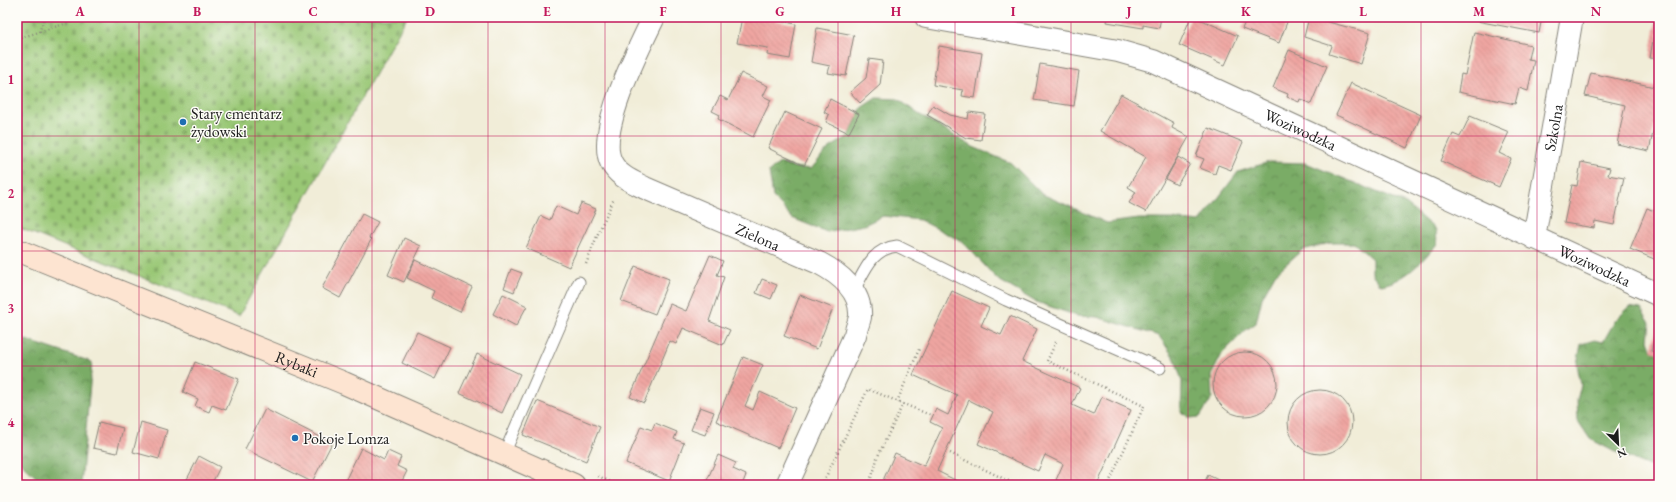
<svg xmlns="http://www.w3.org/2000/svg" width="1676" height="502" font-family="'EB Garamond',serif">
<style>
.forest{fill:url(#forest-crowns);stroke:#4b6441}
.cemetery{fill:url(#cemetery-stones);stroke:#5a7248}
.building{fill:url(#building-back-hatch)}
.lines{fill:none;stroke-linecap:round;stroke-linejoin:round}
.lane-casing{stroke:#86847a;stroke-width:13}
.street-casing{stroke:#86847a;stroke-width:24}
.secondary-casing{stroke:#86847a;stroke-width:24}
.path{stroke:#86847a;stroke-width:2.5;stroke-dasharray:1 3;stroke-linecap:butt}
.lane{stroke:#fff;stroke-width:11}
.street{stroke:#fff;stroke-width:22}
.secondary{stroke:#fde4d1;stroke-width:22}
.grid{fill:none;stroke:#c2185b;stroke-width:1;stroke-opacity:0.55}
.poi-dot{fill:#1f6fb2;stroke:#fdfcf7;stroke-width:1.5}
.labels{text-anchor:middle;dominant-baseline:central;stroke-width:3;stroke-linejoin:round;paint-order:stroke}
.poi-label{font-size:16px;fill:#1c1c1c;stroke:#fdfcf7;text-anchor:start}
.street-label{font-size:16px;fill:#1c1c1c;stroke:#fdfcf7}
.neatline{fill:none;stroke:#c2185b;stroke-width:1.5}
.grid-label{font-size:13px;text-anchor:middle;font-weight:bold;fill:#c2185b}
</style>
<defs>
<pattern id="forest-crowns" width="20" height="18" patternUnits="userSpaceOnUse"><rect width="20" height="18" fill="#7aac66"/><path d="M2 6a3 3 0 1 1 6 0M12 15a3 3 0 1 1 6 0" fill="none" stroke="#638b53"/></pattern>
<pattern id="cemetery-stones" width="16" height="16" patternUnits="userSpaceOnUse"><rect width="16" height="16" fill="#99c775"/><path d="M2 7V4a2 2 0 0 1 4 0v3zM10 15v-3a2 2 0 0 1 4 0v3z" fill="#83aa65"/></pattern>
<pattern id="building-back-hatch" width="6" height="6" patternUnits="userSpaceOnUse"><rect width="6" height="6" fill="#efa5a1"/><path d="M-1 5l2 2M0 0l6 6M5-1l2 2" fill="none" stroke="#cc8d8a"/></pattern>
</defs>
<rect width="100%" height="100%" fill="#fdfcf7"/>
<filter id="ink" filterUnits="userSpaceOnUse"><feTurbulence type="fractalNoise" baseFrequency=".025" numOctaves="2"/><feDisplacementMap in="SourceGraphic" scale="8" xChannelSelector="R" yChannelSelector="G"/><feConvolveMatrix kernelMatrix="1 2 1 2 8 2 1 2 1" color-interpolation-filters="sRGB"/></filter>
<filter id="wash" filterUnits="userSpaceOnUse"><feTurbulence type="fractalNoise" baseFrequency=".012" numOctaves="4" result="noise"/><feDisplacementMap in="SourceGraphic" scale="16" xChannelSelector="R" yChannelSelector="G"/><feGaussianBlur stdDeviation="0.9" result="paint"/><feColorMatrix in="noise" values="0 0 0 0 0 0 0 0 0 0 0 0 0 0 0 0 0 1.4 0 .05"/><feComposite in="paint" operator="in"/></filter>
<g filter="url(#wash)">
<rect width="100%" height="100%" fill="#f1edd8"/>
<g class="forest">
<path d="M 876,98 L 898,99 L 917,113 L 973,147 L 1011,163 L 1042,194 L 1107,223 L 1139,219 L 1172,219 L 1200,222 L 1238,172 L 1269,162 L 1306,163 L 1406,204 L 1436,230 L 1437,244 C 1421,262 1406,281 1381,285 L 1372,274 L 1372,259 L 1354,243 L 1330,243 L 1302,250 L 1275,274 L 1262,298 L 1256,323 L 1246,330 L 1222,354 L 1211,376 L 1212,398 L 1200,417 L 1190,418 L 1181,412 L 1182,381 L 1175,359 L 1159,336 L 1097,317 L 1077,316 L 1034,301 L 997,279 L 963,242 L 920,220 L 883,216 L 864,225 L 827,232 L 792,218 L 773,197 L 769,171 L 780,163 L 793,167 L 811,169 L 828,149 L 849,136 L 861,108 Z"/>
<polygon points="1629,307 1641,309 1650,323 1648,340 1652,351 1659,353 1659,470 1613,451 1590,439 1578,421 1577,400 1581,385 1577,364 1581,344 1595,340 1603,342 1615,321"/>
<polygon points="17,337 92,362 81,485 44,485 17,459"/>
</g>
<polygon class="cemetery" points="17,17 407,17 239,316 17,227"/>
<g id="blocks">
<g class="building">
<polygon points="742,17 756,17 796,24 790,59 767,55 768,48 737,43"/>
<polygon points="1108,17 1161,17 1159,28 1143,25 1143,28 1107,22"/>
<polygon points="1191,17 1195,17 1238,36 1225,65 1179,45"/>
<polygon points="1247,17 1289,17 1279,43 1242,29"/>
<polygon points="1309,17 1370,33 1361,64 1329,54 1332,46 1304,37"/>
<polygon points="1456,17 1542,17 1539,33"/>
<polygon points="1657,17 1659,17 1659,59 1650,58"/>
<polygon points="817,28 854,35 846,76 828,73 830,66 811,62"/>
<polygon points="1474,32 1531,45 1528,59 1534,60 1528,91 1519,88 1515,104 1458,92 1461,74 1465,75"/>
<polygon points="939,46 982,53 975,98 962,96 963,90 933,85"/>
<polygon points="1289,50 1327,66 1311,104 1300,99 1299,102 1287,97 1288,94 1273,88"/>
<polygon points="869,59 883,61 880,85 860,103 850,92 866,78"/>
<polygon points="1040,64 1079,71 1074,106 1034,100"/>
<polygon points="741,73 768,86 763,96 771,100 753,137 718,119 720,115 712,111 720,96 728,100"/>
<polygon points="1591,73 1659,88 1659,105 1649,151 1617,144 1625,105 1585,96"/>
<polygon points="1351,83 1421,115 1407,148 1336,115"/>
<polygon points="1121,94 1174,123 1172,128 1189,137 1146,212 1129,203 1136,192 1128,187 1146,157 1100,131"/>
<polygon points="830,99 859,114 849,133 826,122 829,115 824,112"/>
<polygon points="933,105 950,115 968,119 969,112 985,114 981,140 966,138 927,115"/>
<polygon points="785,112 822,129 804,166 768,148"/>
<polygon points="1470,116 1509,132 1499,153 1511,159 1499,187 1441,161 1453,134 1460,137"/>
<polygon points="1208,128 1243,142 1231,170 1218,165 1215,174 1200,168 1204,159 1196,156"/>
<polygon points="1178,157 1190,164 1177,185 1166,179"/>
<polygon points="1581,162 1610,168 1608,175 1624,178 1614,225 1595,221 1594,228 1564,223 1572,185 1577,186"/>
<polygon points="581,203 596,209 569,267 526,248 541,216 550,220 556,206 576,215"/>
<polygon points="1647,208 1659,213 1659,261 1630,249"/>
<polygon points="362,214 378,222 369,238 371,240 340,298 322,288"/>
<polygon points="404,238 421,246 404,282 388,275"/>
<polygon points="710,255 723,261 717,275 724,277 709,321 730,330 723,345 683,328 676,344 670,341 644,403 630,397 670,304 686,311"/>
<polygon points="415,260 472,287 460,312 431,298 434,291 407,278"/>
<polygon points="635,266 669,279 655,314 621,301"/>
<polygon points="511,269 522,273 514,292 504,288"/>
<polygon points="762,279 777,285 771,299 756,293"/>
<polygon points="952,291 989,308 981,326 1001,335 1010,316 1037,329 1022,361 1080,388 1072,405 1094,415 1102,397 1131,410 1097,485 1066,485 1056,480 1063,464 1045,455 1038,471 978,444 993,412 969,400 937,471 959,482 958,485 881,485 895,453 924,466 942,428 930,422 936,409 948,415 957,395 913,375"/>
<polygon points="503,294 527,306 516,326 493,314"/>
<polygon points="800,295 833,308 817,349 784,336"/>
<polygon points="1657,327 1659,328 1659,353 1651,351"/>
<polygon points="417,332 450,347 435,379 402,363"/>
<circle cx="1245" cy="384" r="32"/>
<polygon points="477,354 520,374 502,413 459,393"/>
<polygon points="743,357 763,365 745,406 753,410 760,392 795,408 778,448 716,421"/>
<polygon points="195,362 239,379 226,410 212,405 209,412 195,406 198,399 183,392"/>
<circle cx="1320" cy="422" r="32"/>
<polygon points="537,401 600,427 586,461 523,435"/>
<polygon points="700,407 714,412 705,435 691,430"/>
<polygon points="265,409 332,443 312,482 245,449"/>
<polygon points="99,422 123,428 117,453 93,448"/>
<polygon points="141,422 167,430 159,459 133,452"/>
<polygon points="655,423 677,432 674,439 684,443 669,481 626,463 641,426 652,430"/>
<polygon points="361,448 384,460 388,451 401,457 397,466 407,471 400,485 357,485 346,479"/>
<polygon points="718,455 736,463 733,469 746,475 742,485 705,485"/>
<polygon points="199,456 220,467 211,485 184,485"/>
<polygon points="1208,475 1228,485 1203,485"/>
</g>
</g>
</g>
<g filter="url(#ink)">
<use href="#blocks" fill-opacity="0" stroke="#86847a" stroke-width="1"/>
<g class="lines">
<g class="lane-casing">
<g id="lane">
<path d="M 853,292 C 865,271 871,249 897,246 L 1006,300 L 1160,368"/>
<polyline points="504,454 579,282"/>
</g>
</g>
<g class="street-casing">
<g id="street">
<path id="s1" d="M 654,17 C 639,48 596,131 611,162 C 618,176 631,181 645,188 L 819,263 C 838,273 862,291 860,317 C 859,322 856,329 855,335 L 787,485"/>
<path id="s2" d="M 926,17 L 1118,51 L 1153,61 L 1659,295"/>
<path id="s3" d="M 1534,238 L 1572,17"/>
</g>
</g>
<g class="secondary-casing">
<g id="secondary">
<path id="s4" d="M 17,250 L 344,383 L 574,485"/>
</g>
</g>
<g class="path">
<polyline points="39,32 45,17"/>
<polyline points="17,39 86,17"/>
<polyline points="586,264 599,231 614,199"/>
<polyline points="1056,342 1047,361 1144,406 1108,485"/>
<polyline points="897,402 920,347"/>
<polyline points="950,453 1017,485"/>
<polyline points="598,476 617,485"/>
<polyline points="822,485 868,389 930,415"/>
<polyline points="868,485 875,468 877,458 903,404"/>
</g>
<use href="#lane" class="lane"/>
<use href="#street" class="street"/>
<use href="#secondary" class="secondary"/>
</g>
</g>
<path class="grid" d="M 139,17 L 139,485M 255,17 L 255,485M 372,17 L 372,485M 488,17 L 488,485M 605,17 L 605,485M 721,17 L 721,485M 838,17 L 838,485M 955,17 L 955,485M 1071,17 L 1071,485M 1188,17 L 1188,485M 1304,17 L 1304,485M 1421,17 L 1421,485M 1537,17 L 1537,485M 17,136 L 1659,136M 17,251 L 1659,251M 17,366 L 1659,366"/>
<g class="poi-dot">
<circle cx="183" cy="122" r="4"/>
<circle cx="295" cy="438" r="4"/>
</g>
<g class="labels">
<g class="poi-label">
<text x="191" y="113">Stary cmentarz<tspan x="191" dy="18">żydowski</tspan></text>
<text x="303" y="438">Pokoje Lomza</text>
</g>
<g class="street-label">
<text stroke="none"><textPath href="#s3" startOffset="112">Szkolna</textPath></text>
<text stroke="none"><textPath href="#s2" startOffset="394">Woziwodzka</textPath></text>
<text stroke="none"><textPath href="#s1" startOffset="321">Zielona</textPath></text>
<text stroke="none"><textPath href="#s2" startOffset="718">Woziwodzka</textPath></text>
<text stroke="none"><textPath href="#s4" startOffset="302">Rybaki</textPath></text>
</g>
</g>
<rect width="1676" height="502" fill="none" stroke="#fdfcf7" stroke-width="44"/>
<g transform="translate(1618 444) rotate(156)" stroke="#fdfcf7" stroke-width="3" paint-order="stroke">
<path d="M0-3L7 15L0 10L-7 15Z" fill="#1c1c1c"/>
<text y="-6" font-size="11" font-weight="bold" text-anchor="middle" fill="#1c1c1c">N</text>
</g>
<rect x="22" y="22" width="1632" height="458" class="neatline"/>
<g class="grid-label">
<text x="80" y="16">A</text>
<text x="197" y="16">B</text>
<text x="313" y="16">C</text>
<text x="430" y="16">D</text>
<text x="547" y="16">E</text>
<text x="663" y="16">F</text>
<text x="780" y="16">G</text>
<text x="896" y="16">H</text>
<text x="1013" y="16">I</text>
<text x="1129" y="16">J</text>
<text x="1246" y="16">K</text>
<text x="1363" y="16">L</text>
<text x="1479" y="16">M</text>
<text x="1596" y="16">N</text>
<text x="11" y="84">1</text>
<text x="11" y="198">2</text>
<text x="11" y="313">3</text>
<text x="11" y="427">4</text>
</g>
</svg>
